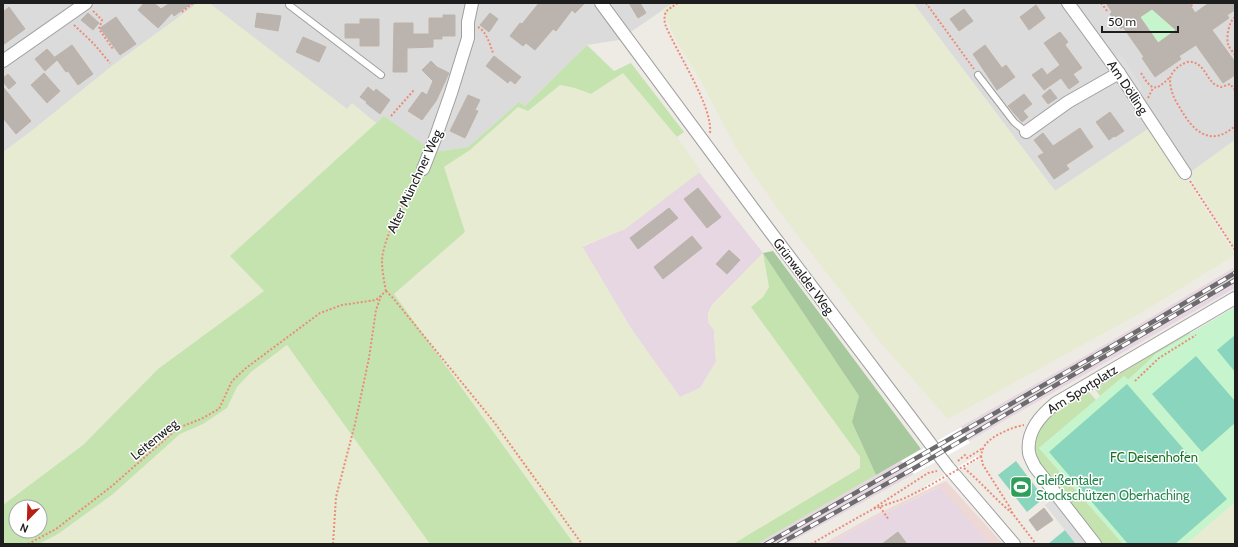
<svg xmlns="http://www.w3.org/2000/svg" width="1238" height="547" font-family="Cabin,sans-serif">
<style>
.residential{fill:#dcdbdb}
.commercial{fill:#edd8d5}
.industrial{fill:#e6d7e2}
.farmland{fill:#e7ebd2}
.grass{fill:#c5e3af;fill-rule:evenodd}
.forest{fill:#a7c99d}
.park{fill:#c6f4cc}
.pitch{fill:#8ad5bd}
.parking{fill:#dedede}
.pier{fill:#fff}
.building{fill:#bbb4ae;stroke:#beb3a8;fill-rule:evenodd}
.lines{fill:none;stroke-linecap:round;stroke-linejoin:round}
.lane-casing{stroke:#9f9f9f;stroke-width:8}
.street-casing{stroke:#9f9f9f;stroke-width:14}
.path{stroke:#eb8c78;stroke-width:2;stroke-dasharray:2 2;stroke-linecap:butt}
.lane{stroke:#fff;stroke-width:6}
.street{stroke:#fff;stroke-width:12}
.rail-casing{stroke:#6c6c6c;stroke-width:4.5}
.rail{stroke:#fff;stroke-width:3;stroke-dasharray:9;stroke-linecap:butt}
.path-bridge{stroke:#eb8c78;stroke-width:2;stroke-dasharray:2 2;stroke-linecap:butt}
.labels{text-anchor:middle;dominant-baseline:central;stroke-width:3;stroke-linejoin:round;paint-order:stroke}
.street-label{font-size:13px;fill:#1e1e1e;stroke:#fff}
.park-label{font-size:13px;fill:#167124;stroke:#fff}
.leisure-label{font-size:13px;fill:#27864d;stroke:#fff;text-anchor:start}
</style>
<rect width="100%" height="100%" fill="#eeebe5"/>
<g class="residential">
<polygon points="3,3 198,3 112,66 29,133 3,152"/>
<polygon points="209,3 673,3 619,40 587,45 525,106 519,102 468,147 434,152 384,117 376,123 352,104 348,110"/>
<polygon points="913,3 1235,3 1235,140 1188,174 1151,127 1055,191"/>
</g>
<polygon class="commercial" points="946,481 1003,544 990,544 939,487 875,518 829,544 823,544 873,516"/>
<g class="industrial">
<polygon points="699,172 763,253 712,305 708,313 708,322 714,330 716,362 700,388 680,397 632,330 582,247 625,229"/>
<polygon points="1235,267 1235,288 969,441 970,443 787,544 757,544 876,475 1113,340"/>
<polygon points="940,487 990,544 829,544 875,518"/>
</g>
<g class="farmland">
<polygon points="198,3 209,3 347,109 352,103 376,123 230,256 264,291 158,369 83,445 3,505 3,152 29,133 112,66"/>
<polygon points="673,3 913,3 1055,191 1151,127 1185,177 1235,255 1139,314 948,419 880,342 779,211 736,148 698,76 676,40 662,10"/>
<polygon points="623,73 677,137 701,171 625,229 582,246 632,330 680,397 700,388 716,362 714,330 708,322 708,313 712,305 763,253 769,287 763,297 751,307 860,457 860,468 733,544 574,544 394,294 465,232 443,168 470,150 518,107 528,111 560,85 575,88 591,94"/>
<polygon points="1235,140 1235,248 1188,174"/>
<polygon points="287,345 430,544 40,544 58,534 113,494 180,434 203,424 227,408 237,387 251,372"/>
<polygon points="1235,502 1235,544 1186,544"/>
</g>
<g class="grass">
<path d="M 587,45 L 614,71 L 631,63 L 684,132 L 677,137 L 623,73 L 591,94 L 575,88 L 560,85 L 528,111 L 518,107 L 470,150 L 444,167 L 465,232 L 394,294 L 574,544 L 430,544 L 287,345 L 251,372 L 237,387 L 227,408 L 203,424 L 180,434 L 113,494 L 58,534 L 39,544 L 3,544 L 3,505 L 83,445 L 158,369 L 264,291 L 230,256 L 384,116 L 434,152 L 468,147 L 519,102 L 525,106 ZM 16,507 L 40,507 L 40,531 L 16,531 Z"/>
<polygon points="763,253 859,396 853,422 876,475 757,544 733,544 860,468 860,457 751,307 763,297 769,287"/>
<polygon points="1189,331 1190,334 1156,354 1128,380 1124,376 1100,396 1095,389"/>
<path d="M 1089,392 L 1096,400 L 1039,448 L 1123,544 L 1099,544 L 1038,466 C 1035,458 1032,450 1033,441 C 1038,417 1069,403 1089,392 Z"/>
</g>
<polygon class="forest" points="773,251 921,449 876,475 852,422 859,396 763,253"/>
<g class="park">
<polygon points="1152,9 1167,22 1187,23 1164,39 1160,45 1140,17"/>
<polygon points="1235,307 1235,502 1186,544 1123,544 1039,448 1124,376 1128,380 1156,354"/>
</g>
<g class="pitch">
<polygon points="1235,335 1235,372 1217,350"/>
<polygon points="1196,356 1235,401 1235,423 1202,452 1152,394"/>
<polygon points="1127,384 1227,499 1175,544 1128,544 1049,452"/>
<polygon points="1016,461 1044,498 1027,512 998,475"/>
<polygon points="1065,530 1076,544 1048,544"/>
</g>
<g class="parking">
<polygon points="1120,53 1143,88 1138,92 1114,57"/>
<polygon points="1052,500 1087,544 1076,544 1045,505"/>
</g>
<g class="pier">
<polygon points="961,427 970,443 914,474 901,461"/>
<polygon points="977,456 979,459 926,490 924,487"/>
</g>
<g class="building">
<polygon points="144,3 154,3 161,9 170,3 192,3 174,16 172,13 158,28 138,10"/>
<polygon points="539,3 585,3 575,13 572,10 556,31 553,29 535,50 526,43 523,46 510,36 520,23 522,24"/>
<polygon points="629,3 640,3 646,13 638,18"/>
<path d="M 1106,3 L 1189,3 L 1195,13 L 1209,3 L 1235,3 L 1235,10 L 1227,15 L 1229,18 L 1212,30 L 1235,62 L 1235,75 L 1223,83 L 1196,45 L 1179,56 L 1181,59 L 1155,77 L 1142,58 L 1144,57 L 1123,27 L 1121,29 L 1110,14 L 1112,12 ZM 1152,9 L 1176,30 L 1158,43 L 1140,17 Z"/>
<polygon points="1036,5 1045,18 1029,30 1020,17"/>
<polygon points="9,7 25,29 3,45 3,12"/>
<polygon points="964,9 973,21 959,31 950,19"/>
<polygon points="88,13 99,23 93,30 81,20"/>
<polygon points="257,13 281,16 278,31 255,27"/>
<polygon points="490,13 498,19 489,32 480,25"/>
<polygon points="443,15 455,15 455,36 442,36 442,39 433,39 433,47 407,48 407,72 393,72 394,23 413,23 413,34 429,34 429,18 443,18"/>
<polygon points="116,17 136,44 120,55 100,28"/>
<polygon points="360,19 379,19 379,46 360,46 360,38 345,38 345,24 360,24"/>
<polygon points="1060,32 1068,42 1065,45 1082,68 1073,74 1079,82 1069,89 1061,78 1044,90 1032,75 1042,68 1047,75 1060,65 1044,43"/>
<polygon points="303,37 326,47 319,62 296,52"/>
<polygon points="72,45 93,74 78,85 68,71 66,72 55,57"/>
<polygon points="985,45 1002,68 1006,65 1015,77 997,90 973,54"/>
<polygon points="47,49 57,60 45,71 35,59"/>
<polygon points="494,56 521,77 515,84 510,80 508,83 486,66"/>
<polygon points="431,61 437,67 449,73 436,101 422,120 408,111 422,92 427,95 433,81 422,70"/>
<polygon points="44,73 60,91 47,103 31,85"/>
<polygon points="8,74 16,83 9,89 3,82 3,78"/>
<polygon points="3,87 31,121 16,134 3,118"/>
<polygon points="368,87 374,92 376,89 390,100 380,114 366,103 367,102 360,97"/>
<polygon points="1050,89 1057,98 1048,104 1042,96"/>
<polygon points="1024,94 1032,104 1023,111 1028,117 1022,122 1008,106"/>
<polygon points="468,95 480,100 475,110 478,111 465,138 450,131"/>
<polygon points="1110,112 1124,131 1115,137 1114,136 1109,140 1096,122"/>
<polygon points="1080,128 1093,147 1066,165 1069,169 1054,179 1038,156 1044,153 1034,140 1043,133 1053,146"/>
<polygon points="698,188 721,217 707,228 684,199"/>
<polygon points="669,208 678,218 638,249 630,238"/>
<polygon points="692,236 702,248 663,279 654,267"/>
<polygon points="729,250 740,260 727,274 716,264"/>
<polygon points="1044,508 1053,520 1037,531 1029,520"/>
<polygon points="898,532 907,544 882,544"/>
</g>
<g class="lines">
<g class="lane-casing">
<g id="lane">
<polyline points="289,3 289,5 381,75"/>
<polyline points="978,75 1014,122 1026,132"/>
</g>
</g>
<g class="street-casing">
<g id="street">
<polyline points="601,3 769,230 948,467 1014,544"/>
<polyline points="1068,3 1119,73 1185,173"/>
<polyline points="3,61 86,3"/>
<polyline points="1026,132 1068,102 1119,73"/>
<polyline points="423,169 436,136 451,93 468,38 468,22 472,3"/>
<path d="M 1095,544 L 1035,467 C 1033,463 1030,458 1029,453 C 1026,431 1041,415 1056,403 L 1235,298"/>
</g>
</g>
<g class="path">
<path d="M 678,3 C 667,10 663,11 665,24 C 676,52 713,106 710,133"/>
<polyline points="926,3 974,69"/>
<polyline points="1101,3 1108,12"/>
<polyline points="1191,6 1194,3"/>
<polyline points="93,11 102,20 99,29 113,49"/>
<polyline points="182,12 193,3"/>
<path d="M 1235,17 C 1229,21 1226,37 1228,44 C 1229,48 1233,52 1235,55"/>
<polyline points="74,25 94,44 110,63"/>
<path d="M 478,27 C 486,31 490,44 493,53"/>
<path d="M 1141,73 C 1152,91 1155,92 1170,77"/>
<path d="M 1235,90 L 1230,84 L 1221,87 C 1218,86 1215,85 1213,83 C 1206,76 1203,64 1192,62 C 1189,61 1184,63 1181,65 C 1176,68 1171,73 1170,79 C 1170,90 1174,99 1180,108 C 1193,131 1210,148 1235,126"/>
<polyline points="1148,98 1153,88"/>
<polyline points="391,116 414,90"/>
<polyline points="1190,181 1235,250"/>
<polyline points="386,291 393,298 494,422 582,544"/>
<path d="M 386,291 C 384,281 382,270 382,260 C 384,234 406,200 418,177"/>
<polyline points="1135,381 1159,358 1196,335"/>
<polyline points="981,456 983,465 1009,506 1013,514 1036,544"/>
<polyline points="958,461 965,455 967,458 983,448"/>
<path d="M 973,461 L 981,456 C 982,451 983,447 986,444 C 993,435 1013,427 1024,425"/>
<path d="M 964,468 C 981,482 995,499 1012,513"/>
<polyline points="880,507 889,520"/>
<polyline points="874,508 928,473 937,471"/>
<polyline points="28,544 56,529 112,486 178,428 201,419 219,409 232,381 246,368 320,313 342,305 376,300 386,291"/>
<polyline points="333,544 336,497 355,424 369,358 376,310 381,296"/>
<polyline points="811,544 873,509 903,499 925,488"/>
</g>
<use href="#lane" class="lane"/>
<use href="#street" class="street"/>
<g class="rail-casing">
<g id="rail">
<polyline points="766,544 1112,346 1235,273"/>
<polyline points="779,544 911,470 1235,280"/>
</g>
</g>
<use href="#rail" class="rail"/>
<polyline class="path-bridge" points="925,488 973,461"/>
</g>
<defs>
<g id="stadium-square" transform="scale(1.15)"><rect x="-9" y="-9" width="18" height="18" rx="4" fill="#2e9e5b" stroke="#fff"/><path d="M0-5a6.5 5 0 1 0 0 10a6.5 5 0 1 0 0-10ZM-3.5-1.8h7v3.6h-7Z" fill="#fff"/></g>
</defs>
<g fill-rule="evenodd">
<use href="#stadium-square" x="1021" y="487"/>
</g>
<g class="labels">
<g class="street-label">
<text transform="translate(1128 87) rotate(56)">Am Dölling</text>
<text transform="translate(414 181) rotate(-65)">Alter Münchner Weg</text>
<text transform="translate(804 276) rotate(53)">Grünwalder Weg</text>
<text transform="translate(1082 389) rotate(-32)">Am Sportplatz</text>
<text transform="translate(154 439) rotate(-39)">Leitenweg</text>
</g>
<g class="park-label">
<text x="1154" y="457">FC Deisenhofen</text>
</g>
<g class="leisure-label">
<text x="1036" y="480">Gleißentaler<tspan x="1036" dy="15">Stockschützen Oberhaching</tspan></text>
</g>
</g>
<rect width="1238" height="547" fill="none" stroke="#1e1e1e" stroke-width="8"/>
<g transform="translate(28 519) rotate(203)"><circle r="19" fill="#ffffff" stroke="#a5a5a5"/>
<path d="M0-3L7 15L0 10L-7 15Z" fill="#b71f14"/>
<text y="-6" font-size="11" font-weight="bold" text-anchor="middle" fill="#1e1e1e">N</text>
</g>
<path d="M1102 26v6h76v-6" fill="none" stroke="#1e1e1e" stroke-width="2"/>
<text x="1108" y="26" font-size="12" fill="#1e1e1e" stroke="#ffffff" stroke-width="3" paint-order="stroke">50 m</text>
</svg>
